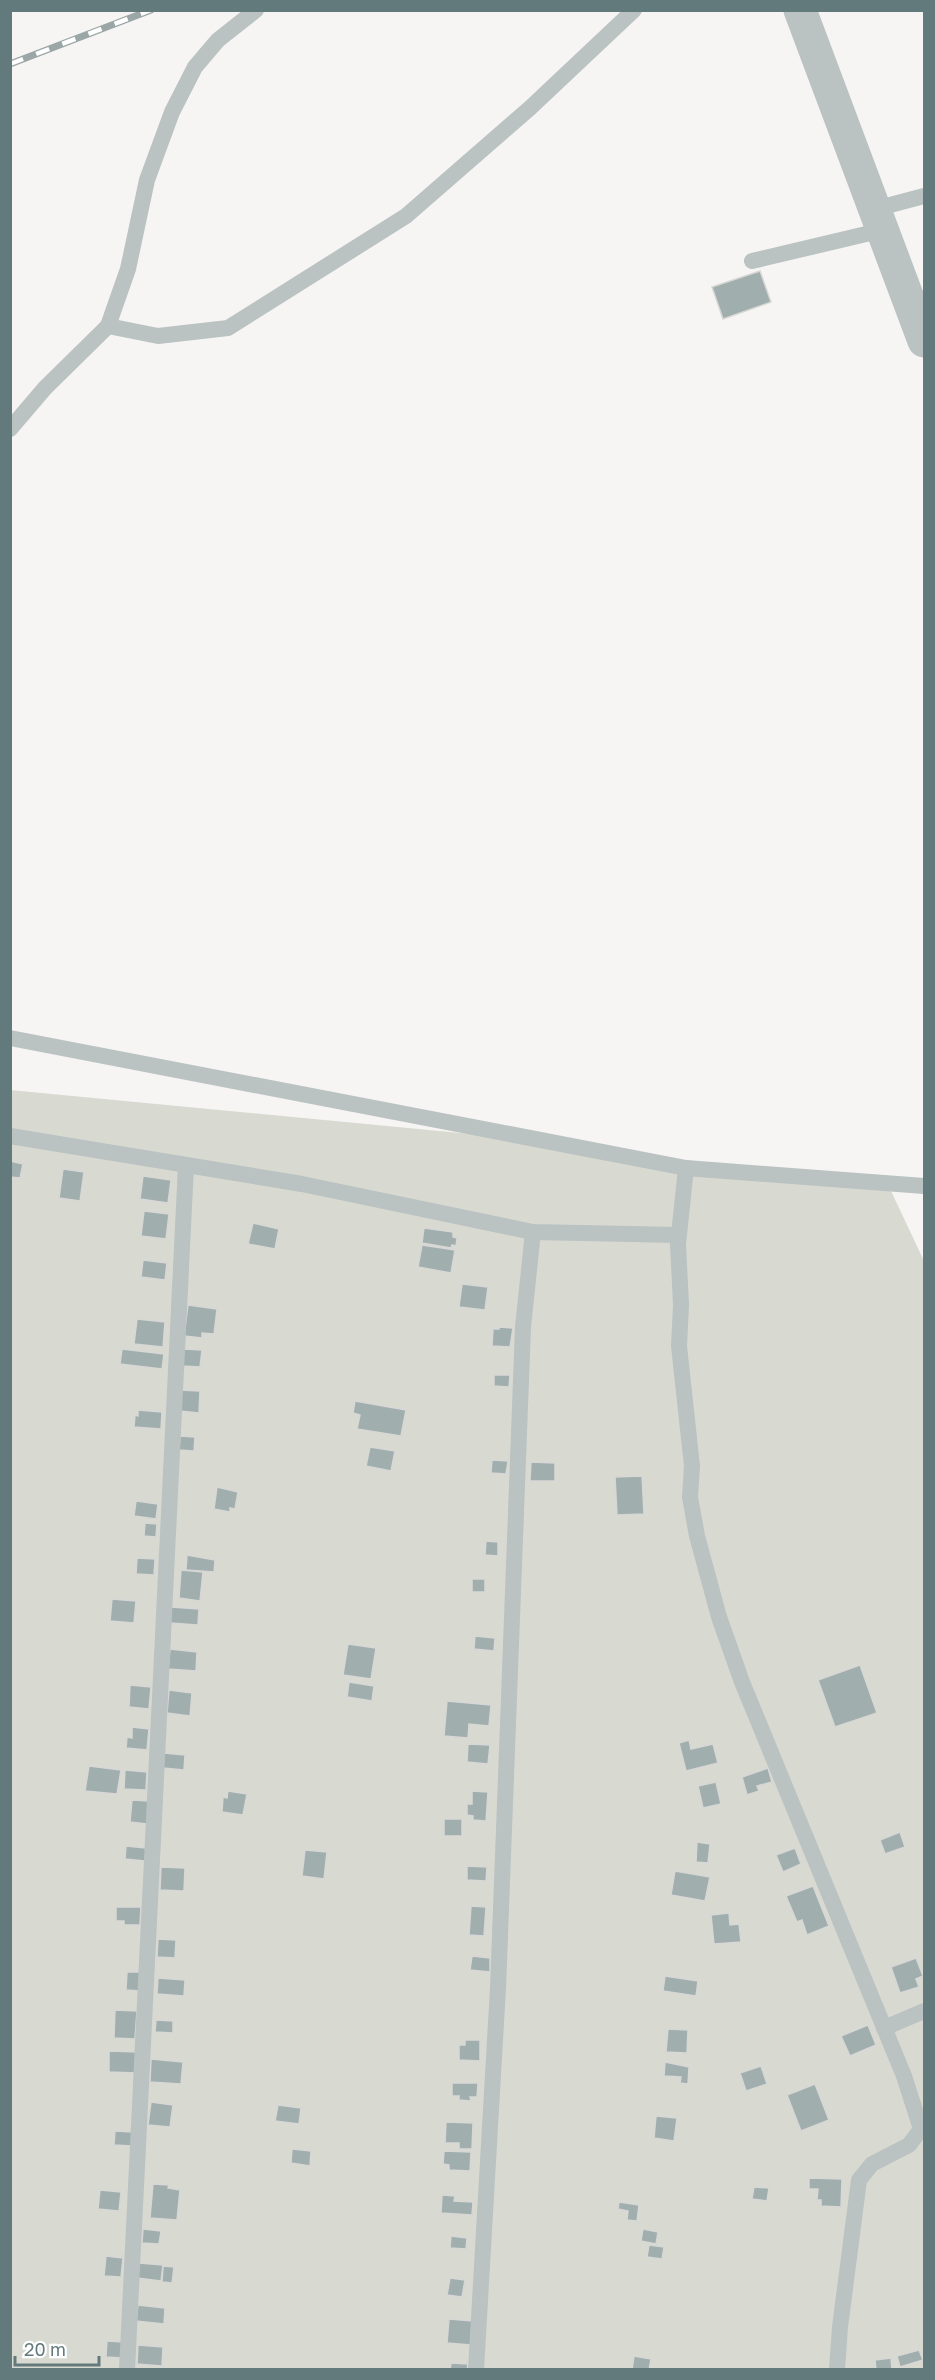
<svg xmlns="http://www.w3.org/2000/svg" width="935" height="2380" font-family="'Golos Text',sans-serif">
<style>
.green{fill:#d8dad2}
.building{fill:#a0aeae;stroke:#d7d7d5;stroke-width:1.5}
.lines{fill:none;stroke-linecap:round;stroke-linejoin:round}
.service{stroke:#bac2c2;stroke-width:16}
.minor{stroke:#bac2c2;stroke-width:33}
.rail-casing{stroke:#9ba6a7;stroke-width:7}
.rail{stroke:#fff;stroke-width:4.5;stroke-dasharray:14;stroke-linecap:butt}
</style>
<rect width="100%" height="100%" fill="#f6f5f3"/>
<polygon class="green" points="10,1090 576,1144 891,1191 924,1261 924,2369 11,2369"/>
<g class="building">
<polygon points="760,271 771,302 723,319 712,287"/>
<polygon points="10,1161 23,1164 20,1178 10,1177"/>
<polygon points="63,1169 84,1172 80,1201 59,1198"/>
<polygon points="143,1176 171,1180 168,1203 140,1199"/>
<polygon points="144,1211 169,1214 166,1239 141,1236"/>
<polygon points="253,1223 279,1229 275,1249 248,1244"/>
<polygon points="424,1228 453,1232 453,1237 457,1238 456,1246 452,1245 451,1248 422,1243"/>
<polygon points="422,1245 455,1250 451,1273 418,1267"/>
<polygon points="143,1260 167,1263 165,1280 141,1277"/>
<polygon points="462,1284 488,1287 485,1310 459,1307"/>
<polygon points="188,1305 217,1309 214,1334 202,1333 202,1338 184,1336"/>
<polygon points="137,1319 165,1322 163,1347 134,1344"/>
<polygon points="499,1327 513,1328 510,1347 492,1346 493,1329 499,1329"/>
<polygon points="122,1349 164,1354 162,1369 120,1364"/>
<polygon points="184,1349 202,1350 200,1367 182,1366"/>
<polygon points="494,1375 510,1375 509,1387 494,1386"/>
<polygon points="180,1390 200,1391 199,1413 179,1411"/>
<polygon points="355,1401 406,1410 401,1436 357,1429 360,1415 353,1413"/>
<polygon points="138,1410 162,1412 161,1429 134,1427 135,1415 138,1416"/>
<polygon points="180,1436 195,1437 194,1451 179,1450"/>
<polygon points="370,1447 395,1451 391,1471 366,1466"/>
<polygon points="492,1460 508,1461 506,1474 491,1473"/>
<polygon points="531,1462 555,1463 555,1481 530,1481"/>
<polygon points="642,1476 644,1514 617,1515 615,1477"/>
<polygon points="217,1487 238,1492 235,1509 230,1508 230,1512 214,1509"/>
<polygon points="136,1501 158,1504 156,1519 134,1516"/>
<polygon points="145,1523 157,1524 156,1537 144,1536"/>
<polygon points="486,1541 498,1542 498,1556 485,1555"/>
<polygon points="187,1555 215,1560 214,1572 186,1570"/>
<polygon points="137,1558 155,1559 154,1575 136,1574"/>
<polygon points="181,1570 203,1572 200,1601 179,1598"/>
<rect x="472" y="1579" width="13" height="13"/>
<polygon points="112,1599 136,1601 134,1623 110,1621"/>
<polygon points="171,1607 199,1609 198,1625 170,1623"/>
<polygon points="475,1636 495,1638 494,1651 474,1649"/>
<polygon points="348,1644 376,1648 371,1679 343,1675"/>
<polygon points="170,1649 197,1652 196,1671 168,1669"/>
<polygon points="860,1665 877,1713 835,1727 818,1680"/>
<polygon points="349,1682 374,1686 372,1701 347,1697"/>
<polygon points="130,1685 151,1687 149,1709 129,1707"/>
<polygon points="169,1690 192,1693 190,1716 167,1713"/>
<polygon points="447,1701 491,1705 489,1726 469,1724 468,1738 444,1736"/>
<polygon points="132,1727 149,1729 147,1750 126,1748 127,1737 132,1738"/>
<polygon points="689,1740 691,1749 713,1744 718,1763 686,1771 679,1743"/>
<polygon points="468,1744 490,1745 488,1764 467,1762"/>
<polygon points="164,1753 185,1755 184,1770 163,1768"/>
<polygon points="89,1766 121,1770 117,1794 85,1791"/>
<polygon points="768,1768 772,1782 757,1786 759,1791 747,1795 742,1777"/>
<polygon points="125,1770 147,1772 146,1790 124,1789"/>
<polygon points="716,1782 721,1804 703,1808 698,1786"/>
<polygon points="228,1791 247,1794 243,1815 222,1812 223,1797 227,1798"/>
<polygon points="472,1791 488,1792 486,1821 473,1820 473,1816 467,1815 467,1804 472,1804"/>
<polygon points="132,1800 149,1801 147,1824 130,1822"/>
<rect x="444" y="1819" width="18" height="17"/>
<polygon points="900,1832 905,1847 885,1854 880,1840"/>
<polygon points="697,1842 710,1844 708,1863 696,1862"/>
<polygon points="126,1846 146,1848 145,1861 125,1859"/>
<polygon points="795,1848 801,1864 783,1872 776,1855"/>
<polygon points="305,1850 327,1852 324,1879 302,1876"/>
<polygon points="467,1866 487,1867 486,1881 467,1880"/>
<polygon points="161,1867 185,1868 184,1891 160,1890"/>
<polygon points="675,1871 710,1877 705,1901 671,1895"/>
<polygon points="813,1886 829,1926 807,1935 802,1920 797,1922 786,1896"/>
<polygon points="471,1906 486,1907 484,1936 469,1935"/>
<polygon points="116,1907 141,1907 140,1925 124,1925 124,1921 116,1921"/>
<polygon points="729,1913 730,1925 739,1924 741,1942 714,1944 711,1915"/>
<polygon points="158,1939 176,1940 175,1958 157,1957"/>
<polygon points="472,1956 490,1958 490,1972 470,1970"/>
<polygon points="916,1958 923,1976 916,1979 919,1987 900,1993 891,1967"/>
<polygon points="127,1972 142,1972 141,1991 126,1990"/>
<polygon points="665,1976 698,1981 696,1996 663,1991"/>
<polygon points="158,1978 185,1980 184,1996 157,1994"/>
<polygon points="115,2010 137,2011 135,2039 114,2038"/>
<polygon points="156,2020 173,2021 173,2033 155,2032"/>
<polygon points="868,2025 876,2045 850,2056 841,2036"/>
<polygon points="668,2029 688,2030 687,2053 666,2052"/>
<polygon points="465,2040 480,2040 480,2061 459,2060 459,2045 465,2045"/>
<polygon points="109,2051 137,2052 137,2073 109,2072"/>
<polygon points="151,2059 183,2062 181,2084 150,2082"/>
<polygon points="665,2062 689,2067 688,2084 680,2083 681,2077 664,2076"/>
<polygon points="761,2066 767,2084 746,2091 740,2073"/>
<polygon points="452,2083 478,2083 477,2097 470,2097 471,2101 459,2100 459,2096 452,2096"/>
<polygon points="815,2084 829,2120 801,2131 787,2095"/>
<polygon points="151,2102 173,2105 170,2127 148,2125"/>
<polygon points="278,2105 301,2108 299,2124 275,2121"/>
<polygon points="656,2116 677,2118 674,2141 654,2138"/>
<polygon points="446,2122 473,2123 472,2149 459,2149 459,2143 445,2143"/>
<polygon points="115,2131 133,2132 132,2146 114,2145"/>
<polygon points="292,2149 311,2151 310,2166 291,2163"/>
<polygon points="444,2151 471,2152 470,2171 449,2170 449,2165 443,2164"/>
<polygon points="809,2178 842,2179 841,2207 821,2206 821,2200 817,2200 818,2189 809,2189"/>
<polygon points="153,2184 169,2185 168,2188 180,2190 177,2220 150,2218"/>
<polygon points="754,2187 769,2188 767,2201 752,2199"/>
<polygon points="100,2190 121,2192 119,2211 98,2209"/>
<polygon points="442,2195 455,2196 454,2201 473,2202 472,2215 441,2213"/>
<polygon points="619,2202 639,2205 637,2221 627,2220 628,2211 618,2209"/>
<polygon points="143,2229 161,2231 159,2244 142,2243"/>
<polygon points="643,2229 658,2232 656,2244 641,2241"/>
<polygon points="451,2236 467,2238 466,2249 450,2248"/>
<polygon points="649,2245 664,2247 662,2259 647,2257"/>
<polygon points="106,2256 123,2258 121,2277 104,2276"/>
<polygon points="139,2263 163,2265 161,2281 137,2278"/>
<polygon points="163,2266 174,2267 172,2283 162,2282"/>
<polygon points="450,2278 465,2280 462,2297 447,2295"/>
<polygon points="138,2305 165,2308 164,2324 136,2321"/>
<polygon points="449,2319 473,2321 471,2345 447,2343"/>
<polygon points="107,2341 123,2342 123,2358 106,2357"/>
<polygon points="138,2345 163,2347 162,2366 137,2364"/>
<polygon points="919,2350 923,2360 900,2367 897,2356"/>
<polygon points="634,2356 651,2359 649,2370 632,2370"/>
<polygon points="891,2358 892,2370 876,2370 875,2360"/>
<polygon points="451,2363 468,2364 467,2370 450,2370"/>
</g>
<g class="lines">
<g class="service">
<polyline points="875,209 924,196"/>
<polyline points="752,261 883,230"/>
<polyline points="108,326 128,269 147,180 172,112 195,67 218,40 256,10"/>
<polyline points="10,429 45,388 108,326 158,336 228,328 406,216 530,108 634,10"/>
<polyline points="10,1038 686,1168 924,1186"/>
<polyline points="10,1136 302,1184 533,1232 679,1235"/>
<polyline points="686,1168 678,1244 681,1305 679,1346 692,1466 690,1497 697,1536 719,1617 742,1682 904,2076 921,2129 909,2145 872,2164 859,2180 840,2327 837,2370"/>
<polyline points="884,2028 924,2011"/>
<polyline points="127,2370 186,1166"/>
<polyline points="476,2370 498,1988 523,1327 533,1232"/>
</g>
<polyline class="minor" points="800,10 924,341"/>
<g class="rail-casing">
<polyline id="rail" points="10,64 151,10"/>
</g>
<use href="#rail" class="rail"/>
</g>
<rect width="935" height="2380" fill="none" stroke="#637a7c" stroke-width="24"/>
<path d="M15 2356v9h84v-9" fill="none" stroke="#637a7c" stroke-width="3"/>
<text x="24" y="2356" font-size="18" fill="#637a7c" stroke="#ffffff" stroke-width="4.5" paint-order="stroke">20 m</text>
</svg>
